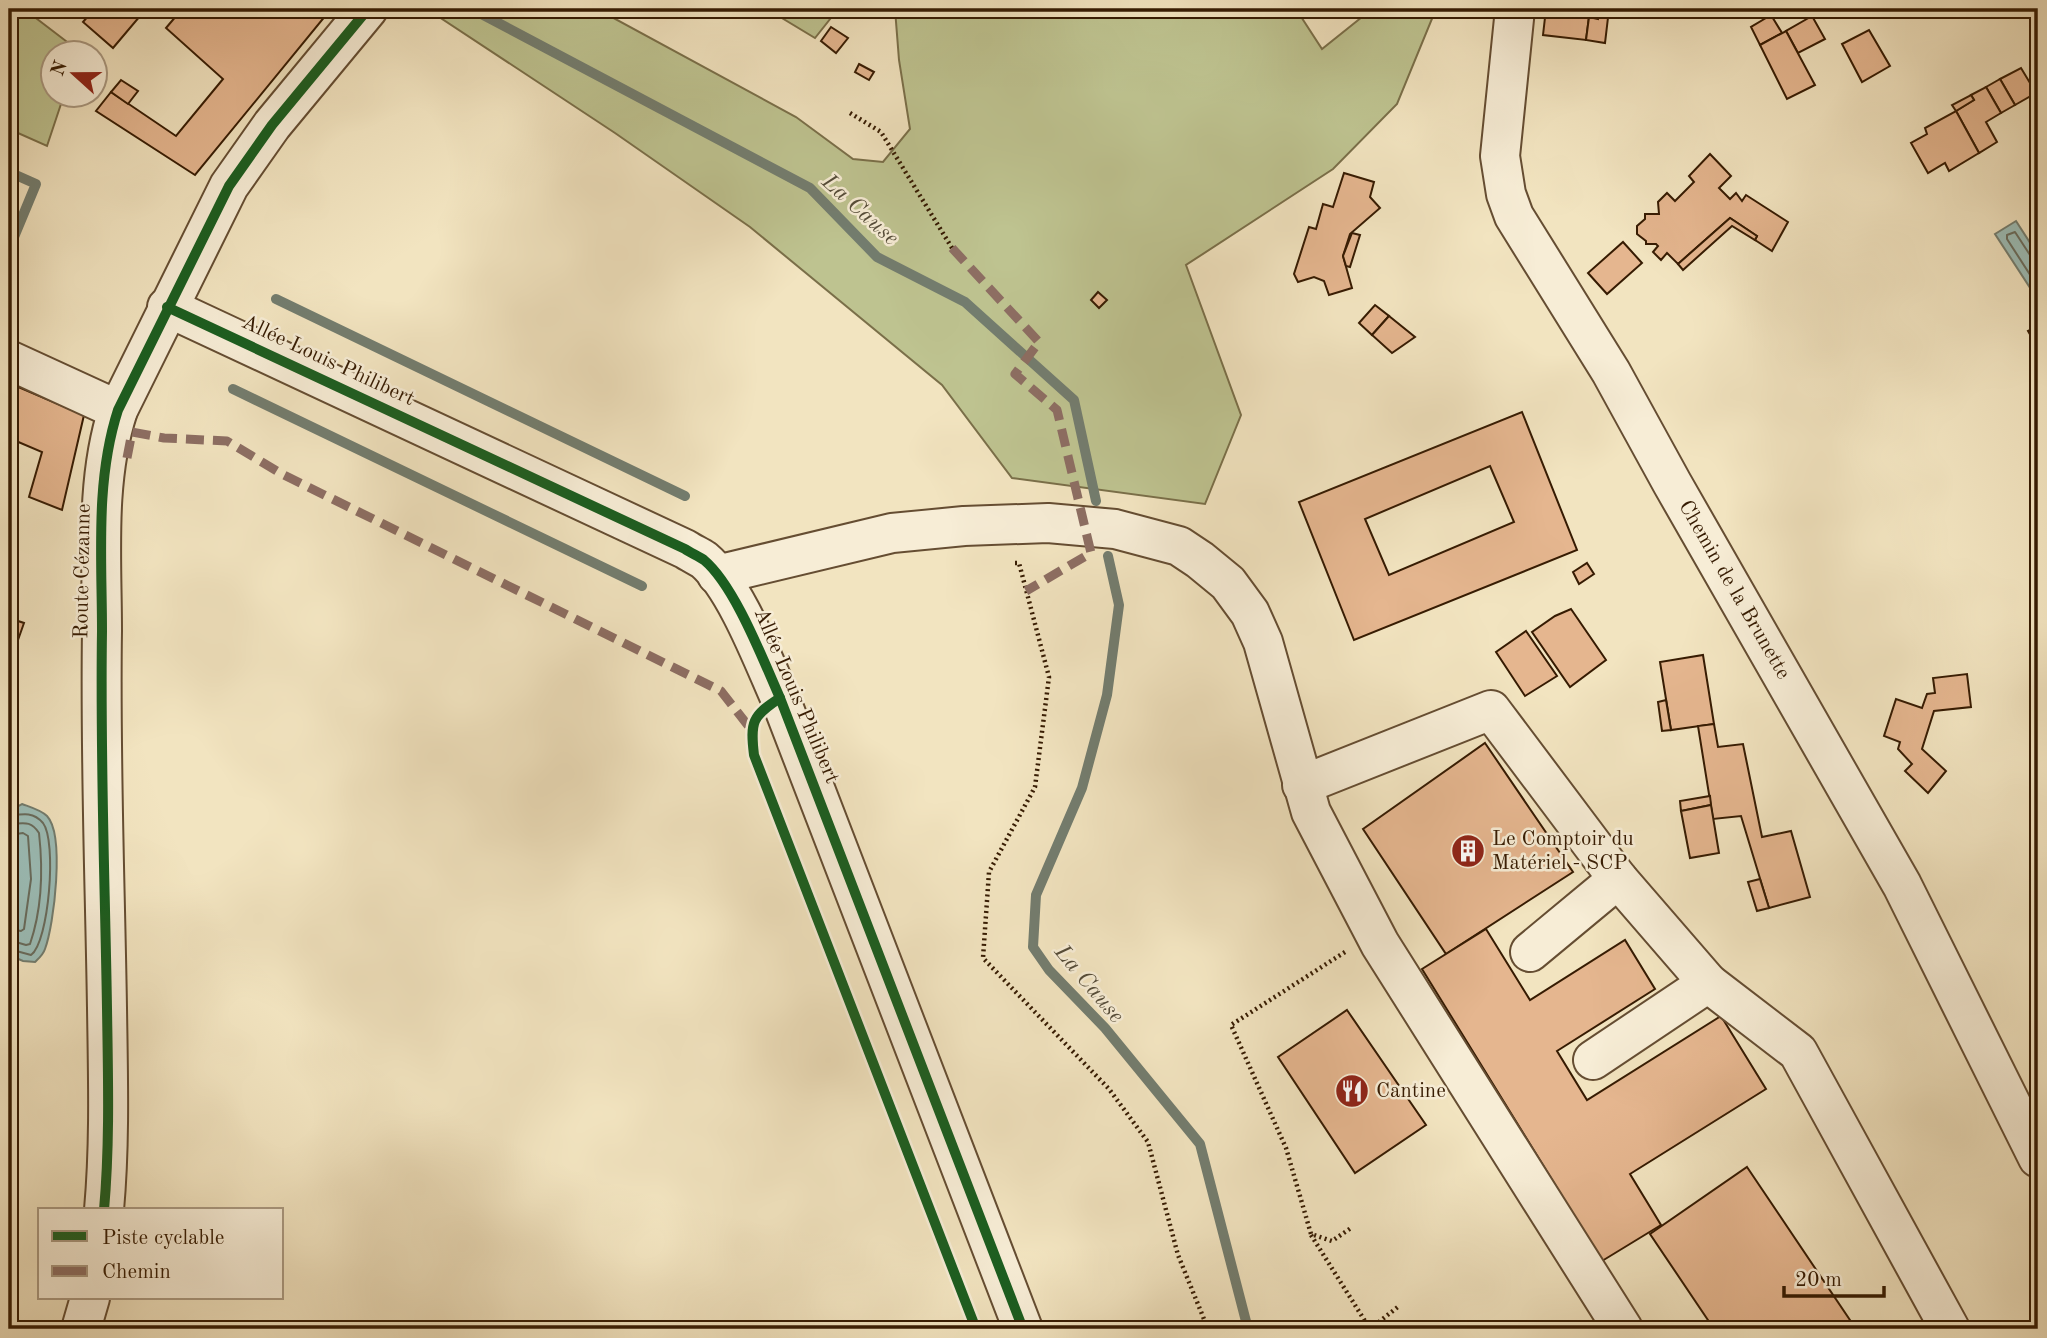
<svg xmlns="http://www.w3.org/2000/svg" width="2047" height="1338" font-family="'Old Standard TT',serif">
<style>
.green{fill:#bec390;stroke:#7a6f49;stroke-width:2}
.water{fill:#9cbeb8;stroke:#737d6f;stroke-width:2}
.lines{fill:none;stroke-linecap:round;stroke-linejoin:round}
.shore{stroke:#696c5d;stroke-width:2}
.stream{stroke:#737d6f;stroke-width:10}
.building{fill:#e5b68f;stroke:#361b02;stroke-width:2;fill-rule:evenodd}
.minor-casing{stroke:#654d32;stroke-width:42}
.path{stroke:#361b02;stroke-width:4.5;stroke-dasharray:2 3.5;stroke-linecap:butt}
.minor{stroke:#f7edd6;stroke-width:38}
.quiet{stroke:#8d6e63;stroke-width:9;stroke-dasharray:18 9;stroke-linecap:butt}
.cycleway-casing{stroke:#f7edd6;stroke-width:15}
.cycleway{stroke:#1b5e20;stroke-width:10}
.labels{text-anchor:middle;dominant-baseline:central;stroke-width:5;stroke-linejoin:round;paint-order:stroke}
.street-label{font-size:21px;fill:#361b02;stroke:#f7edd6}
.poi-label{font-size:21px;fill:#361b02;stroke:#f7edd6;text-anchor:start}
.water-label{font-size:23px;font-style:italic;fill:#554c39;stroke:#f7edd6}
</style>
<rect width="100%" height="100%" fill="#f2e4c0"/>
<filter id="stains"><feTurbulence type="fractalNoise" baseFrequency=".00286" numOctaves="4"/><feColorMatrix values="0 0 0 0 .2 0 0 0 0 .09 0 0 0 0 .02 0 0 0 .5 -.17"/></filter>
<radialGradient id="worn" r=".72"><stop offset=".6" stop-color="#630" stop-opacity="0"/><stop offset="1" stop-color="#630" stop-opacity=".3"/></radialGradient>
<g class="green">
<polygon points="9,9 24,9 79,51 52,52 52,94 64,95 47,146 9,129"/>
<polygon points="427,9 597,9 796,117 853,159 883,162 910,129 899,60 895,9 1296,9 1322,49 1372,9 1436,9 1397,104 1333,169 1186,265 1241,415 1205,504 1012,478 942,385 750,227 615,133"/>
<polygon points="767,9 838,9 815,38"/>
</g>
<g class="water">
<polygon points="2016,221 2038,255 2038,296 2036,297 1995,234"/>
<path d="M 22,804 C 30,807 41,810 47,816 C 65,835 54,925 45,949 C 43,955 39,958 35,962 L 23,961 L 9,955 L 9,811 Z"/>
</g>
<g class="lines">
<g class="shore">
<polyline points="2038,257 2030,255 2015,232 2007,235 2007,239 2038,287"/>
<path d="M 9,816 C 22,814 33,811 43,823 C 57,841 49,942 31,955 L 9,949"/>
<path d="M 9,824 C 22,824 30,819 39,833 C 43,869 42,909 30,944 L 26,945 L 9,940"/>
<polyline points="9,835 23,833 28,836 31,879 24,929 21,931 9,929"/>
</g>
<g class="stream">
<polyline points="472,9 810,188 877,257 965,302 1074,400 1096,501"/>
<polyline points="9,172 36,184 9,249"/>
<polyline points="276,299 685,496"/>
<polyline points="233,389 642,586"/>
<polyline points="1108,556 1119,605 1107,695 1082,788 1036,895 1033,947 1049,970 1105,1028 1200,1144 1248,1329"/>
</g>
</g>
<g class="building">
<polygon points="94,9 146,9 113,48 83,22"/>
<polygon points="182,9 331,9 195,175 96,111 111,92 176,136 223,79 166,28"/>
<polygon points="1324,9 1346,9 1329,17"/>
<polygon points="1546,9 1600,9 1598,19 1589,17 1586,40 1543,35"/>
<polygon points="1600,9 1609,9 1605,43 1586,40 1589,17 1598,19"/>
<polygon points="1771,15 1782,33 1760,45 1751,27"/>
<polygon points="1812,16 1825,39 1798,53 1786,31"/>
<polygon points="831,27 848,38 836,53 821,41"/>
<polygon points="1869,30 1890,66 1862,82 1842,44"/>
<polygon points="1786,31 1815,85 1787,99 1760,45"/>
<polygon points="859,64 874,72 869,80 855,72"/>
<polygon points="2021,68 2036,93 2015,105 2000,79"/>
<polygon points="2000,79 2015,105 2001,113 1986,87"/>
<polygon points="121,80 138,91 128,104 111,92"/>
<polygon points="1986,87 2001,113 1986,122 1997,142 1979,153 1956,111 1974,100 1971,95"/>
<polygon points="1971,95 1974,100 1956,111 1952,105"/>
<polygon points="1956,111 1979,153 1949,171 1945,163 1928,173 1911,143 1927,134 1925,128"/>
<polygon points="1710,154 1731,176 1719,188 1730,199 1736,193 1742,201 1746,195 1788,222 1772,251 1755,240 1757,236 1730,218 1678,264 1667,253 1661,260 1653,252 1658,246 1656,244 1646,244 1646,241 1637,234 1637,226 1645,219 1645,214 1659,214 1658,202 1667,193 1675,201 1694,182 1689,176"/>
<polygon points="1344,173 1374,182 1370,197 1380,208 1350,234 1343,256 1352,288 1329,295 1324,281 1314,277 1298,282 1294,274 1309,227 1316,229 1323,204 1333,207"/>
<polygon points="1730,218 1757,236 1755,240 1732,226 1683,270 1678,264"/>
<polygon points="1352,233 1360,235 1350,267 1346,266 1343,256"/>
<polygon points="1623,242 1642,263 1607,294 1588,273"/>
<polygon points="1098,292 1107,300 1099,308 1091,300"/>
<polygon points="1375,305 1389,316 1372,335 1359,323"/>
<polygon points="1389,316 1415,337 1392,353 1372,335"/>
<polygon points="2038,326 2038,344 2036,345 2028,331"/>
<polygon points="9,383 84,415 62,510 29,497 42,452 9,438"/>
<path d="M 1522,412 L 1577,550 L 1354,640 L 1299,502 ZM 1490,466 L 1514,522 L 1389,575 L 1365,519 Z"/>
<polygon points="1587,563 1594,574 1579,584 1573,572"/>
<polygon points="1571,609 1606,660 1570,687 1532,632 1555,616"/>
<polygon points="9,618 24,623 18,640 9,636"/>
<polygon points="1526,631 1557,676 1525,696 1496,652"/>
<polygon points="1703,655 1714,724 1671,730 1660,662"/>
<polygon points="1967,674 1971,707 1934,711 1922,749 1946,771 1928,793 1905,771 1912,764 1898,749 1900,742 1884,736 1896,699 1922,708 1927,694 1935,693 1933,678"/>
<polygon points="1666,700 1671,730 1662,731 1658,702"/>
<polygon points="1714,724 1718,747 1743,744 1762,837 1791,831 1810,897 1769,908 1741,816 1713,819 1698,726"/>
<polygon points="1485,743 1573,872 1446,954 1363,829"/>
<polygon points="1710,796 1711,805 1681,811 1680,801"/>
<polygon points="1711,805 1719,853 1690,858 1681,811"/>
<polygon points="1760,879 1769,908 1757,911 1748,882"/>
<polygon points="1486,929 1530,1000 1625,940 1655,989 1557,1051 1587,1100 1721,1016 1766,1089 1630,1174 1661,1225 1602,1261 1422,969"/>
<polygon points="1347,1010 1426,1125 1355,1173 1278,1057"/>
<polygon points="1747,1167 1856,1329 1714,1329 1650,1234"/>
</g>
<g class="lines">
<g class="minor-casing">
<g id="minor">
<polyline points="1515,9 1500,156 1506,194 1514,216 1611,372 1672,483 1902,885 2038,1158"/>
<path d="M 167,307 L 685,549 C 691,553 698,556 704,560 C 735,586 763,660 780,698 L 1023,1329"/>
<polyline points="9,360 118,410"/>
<polyline points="717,575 892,533 964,526 1048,523 1115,529 1179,546 1200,560 1228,583 1250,613 1263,642 1311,812 1380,944 1623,1329"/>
<polyline points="1302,785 1491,710 1618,879 1708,983 1593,1060"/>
<polyline points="1530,952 1618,879"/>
<polyline points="1708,983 1798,1052 1950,1329"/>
<path d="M 104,1210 C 110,1143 108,1076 107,1008 C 105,883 100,757 102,631 C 102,558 95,481 118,410 L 229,186 L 272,125 L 368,9"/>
<polyline points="81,1329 90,1298"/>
</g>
</g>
<g class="path">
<polyline points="850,113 881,132 952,248"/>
<polyline points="1015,563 1019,563 1049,677 1035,787 989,872 983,958 1109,1089 1148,1142 1178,1255 1208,1329"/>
<polyline points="1345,952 1231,1025 1286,1148 1311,1234 1332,1241 1351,1228"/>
<polyline points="1311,1235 1370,1329"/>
<polyline points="1370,1329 1399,1306"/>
</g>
<use href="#minor" class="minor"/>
<g class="quiet">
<polyline points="952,248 1039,342 1015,374 1057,410 1091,553 1026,591"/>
<polyline points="127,458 132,432 164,438 227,441 282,474 721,691 750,728"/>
</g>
<g class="cycleway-casing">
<g id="cycleway">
<path d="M 167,307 L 685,549 C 691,553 698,556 704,560 C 735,586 763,660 780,698 L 1023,1329"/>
<path d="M 780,698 C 752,716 750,722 754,755 L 976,1329"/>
<path d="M 104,1210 C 110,1143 108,1076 107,1008 C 105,883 100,757 102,631 C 102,558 95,481 118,410 L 229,186 L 272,125 L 368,9"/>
</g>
</g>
<use href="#cycleway" class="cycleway"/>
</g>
<defs>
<g id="building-disc" transform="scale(1.75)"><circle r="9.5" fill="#8f2418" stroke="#f7edd6"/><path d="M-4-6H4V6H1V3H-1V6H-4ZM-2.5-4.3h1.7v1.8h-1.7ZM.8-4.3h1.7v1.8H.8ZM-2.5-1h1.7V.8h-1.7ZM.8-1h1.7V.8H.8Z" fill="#fff"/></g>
<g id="restaurant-disc" transform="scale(1.75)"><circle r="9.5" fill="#8f2418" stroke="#f7edd6"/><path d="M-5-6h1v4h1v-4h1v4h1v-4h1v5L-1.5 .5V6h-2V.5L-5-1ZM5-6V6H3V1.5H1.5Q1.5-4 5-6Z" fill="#fff"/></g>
</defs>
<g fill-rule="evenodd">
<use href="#building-disc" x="1468" y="851"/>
<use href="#restaurant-disc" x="1352" y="1091"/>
</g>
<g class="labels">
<g class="street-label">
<text transform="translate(328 361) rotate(25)">Allée Louis Philibert</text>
<text transform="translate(83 571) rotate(-89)">Route Cézanne</text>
<text transform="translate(1734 590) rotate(60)">Chemin de la Brunette</text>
<text transform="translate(796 696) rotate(67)">Allée Louis Philibert</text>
</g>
<g class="poi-label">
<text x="1492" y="839">Le Comptoir du<tspan x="1492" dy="24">Matériel - SCP</tspan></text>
<text x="1376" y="1091">Cantine</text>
</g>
<g class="water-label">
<text transform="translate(860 210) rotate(42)">La Cause</text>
<text transform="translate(1089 984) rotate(50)">La Cause</text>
</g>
</g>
<rect width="2047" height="1338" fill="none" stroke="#f2e4c0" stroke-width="35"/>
<rect x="10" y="10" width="2026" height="1317" fill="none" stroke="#361b02" stroke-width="3.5"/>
<rect x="18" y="18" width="2012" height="1303" fill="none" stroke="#361b02" stroke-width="2"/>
<rect x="38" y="1208" width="245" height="91" fill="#f7edd6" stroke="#aa9981" stroke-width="2"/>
<rect x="52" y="1231" width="35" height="10" fill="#1b5e20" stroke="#aa9981" stroke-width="2"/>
<text x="102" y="1244" font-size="21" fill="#361b02">Piste cyclable</text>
<rect x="52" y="1266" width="35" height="10" fill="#8d6e63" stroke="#aa9981" stroke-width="2"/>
<text x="102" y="1278" font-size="21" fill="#361b02">Chemin</text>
<g transform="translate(74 74) rotate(291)"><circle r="33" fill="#f7edd6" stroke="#aa9981" stroke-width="2"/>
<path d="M0-5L12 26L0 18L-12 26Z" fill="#8f2418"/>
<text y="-10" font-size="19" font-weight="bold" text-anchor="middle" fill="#361b02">N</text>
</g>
<path d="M1784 1286v10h100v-10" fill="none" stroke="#361b02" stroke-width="3.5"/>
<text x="1795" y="1286" font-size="21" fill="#361b02" stroke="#f7edd6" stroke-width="5" paint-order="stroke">20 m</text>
<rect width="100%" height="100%" filter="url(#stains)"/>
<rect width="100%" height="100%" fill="url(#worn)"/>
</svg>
